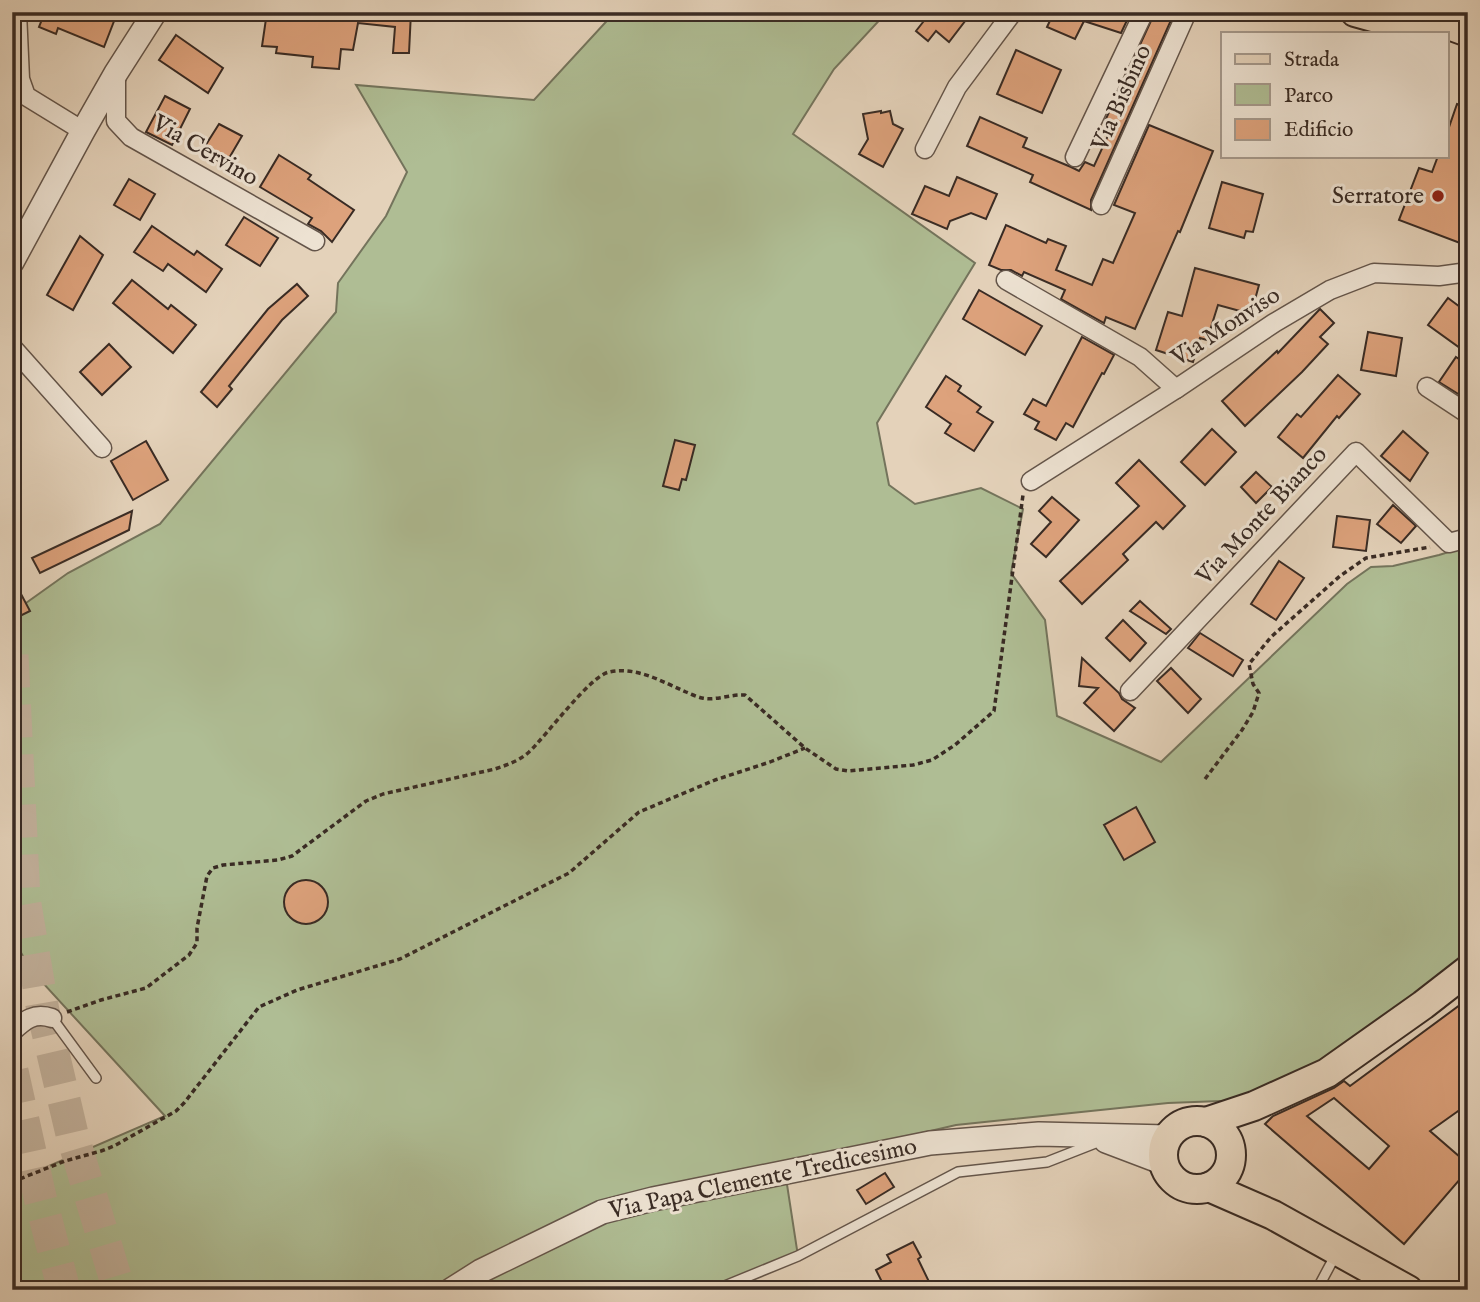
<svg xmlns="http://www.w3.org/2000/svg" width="1480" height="1302" font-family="'IM FELL English',serif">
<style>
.green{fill:#afbd94;stroke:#74745c;stroke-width:2}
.building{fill:#dda27c;stroke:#392b24;stroke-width:2;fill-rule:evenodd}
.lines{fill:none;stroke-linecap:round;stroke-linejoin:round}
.motorway-tunnel{stroke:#c2b19c;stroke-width:33;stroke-dasharray:33 17;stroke-linecap:butt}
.service-casing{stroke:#64554a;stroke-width:12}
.minor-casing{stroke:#64554a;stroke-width:21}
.tertiary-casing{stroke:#64554a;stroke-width:26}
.primary-casing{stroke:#392b24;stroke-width:32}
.path{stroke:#392b24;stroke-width:3.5;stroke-dasharray:5 3.5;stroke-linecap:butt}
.service{stroke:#ede2d2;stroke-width:9}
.minor{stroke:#ede2d2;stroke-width:18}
.tertiary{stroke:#ede2d2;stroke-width:23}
.primary{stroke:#e4d2ba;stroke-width:28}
.poi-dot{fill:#8f2418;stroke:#ede2d2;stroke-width:2.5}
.labels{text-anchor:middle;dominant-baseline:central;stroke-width:6;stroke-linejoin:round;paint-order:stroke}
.street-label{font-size:24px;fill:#392b24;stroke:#ede2d2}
.poi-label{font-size:24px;fill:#392b24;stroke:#ede2d2;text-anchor:end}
</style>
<rect width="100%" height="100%" fill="#e4d2ba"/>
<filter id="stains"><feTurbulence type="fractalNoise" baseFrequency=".00286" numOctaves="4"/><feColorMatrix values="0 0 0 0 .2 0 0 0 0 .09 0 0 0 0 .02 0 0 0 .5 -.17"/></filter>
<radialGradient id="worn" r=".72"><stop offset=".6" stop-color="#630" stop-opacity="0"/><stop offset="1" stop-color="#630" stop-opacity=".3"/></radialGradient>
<polygon class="green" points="615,12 887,12 834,69 793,134 975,263 877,423 889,485 915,504 981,488 1023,509 1011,573 1045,620 1057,716 1161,762 1347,584 1371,567 1393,566 1439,555 1468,546 1468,966 1318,1068 1247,1100 1168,1103 956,1125 784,1165 798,1256 715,1290 12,1290 12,1182 165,1116 31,970 12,937 12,613 68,573 160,524 336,312 338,283 386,216 407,172 356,85 534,100"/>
<g class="building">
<polygon points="45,12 107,12 116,16 104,47 58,28 56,34 39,27"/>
<polygon points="267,12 411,12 409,53 393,53 395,27 358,23 353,50 341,49 339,69 312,67 313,57 276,53 277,47 262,46"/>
<polygon points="931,12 972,12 949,42 936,31 928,41 916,31"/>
<polygon points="1054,12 1131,12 1121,33 1084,21 1075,39 1047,27"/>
<polygon points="1155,12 1159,12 1172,18 1091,200 1091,210 1030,182 1033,175 967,146 980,117 1027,138 1023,147 1071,167 1079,171 1085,162 1094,166 1112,127 1104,123"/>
<polygon points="176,35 223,68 208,93 159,60"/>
<polygon points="1016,50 1061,70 1042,113 997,94"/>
<polygon points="165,96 190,109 172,145 146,132"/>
<polygon points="1457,104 1468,108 1468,246 1399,220 1419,168 1432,172 1438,156 1447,156 1447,133"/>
<polygon points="881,111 881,113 890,111 893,124 903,129 883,167 859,154 868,139 863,114"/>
<polygon points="219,124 242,136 225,165 202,151"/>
<polygon points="1149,125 1213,151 1180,232 1178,231 1135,329 1106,317 1104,323 1061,299 1065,290 1024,272 1022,276 1011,270 1001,270 989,265 1006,225 1046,243 1048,239 1066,246 1056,270 1092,285 1103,259 1113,263 1135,213 1114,205"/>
<polygon points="279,155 311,175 308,179 354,210 332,242 321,231 308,224 312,218 260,187"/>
<polygon points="957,177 997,194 986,219 971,213 950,221 947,229 912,214 925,186 949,196"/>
<polygon points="129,179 155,194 140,220 114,205"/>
<polygon points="1222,182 1263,194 1253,232 1246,231 1244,238 1209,228"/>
<polygon points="244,217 278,238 260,266 226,245"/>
<polygon points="152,226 194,255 197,251 222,269 206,292 168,264 163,271 134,252"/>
<polygon points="80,236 103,255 73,310 47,295"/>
<polygon points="1195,268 1259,285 1251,314 1218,305 1207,340 1200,338 1193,362 1156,350 1168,312 1182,316"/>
<polygon points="132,280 168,309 171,305 196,325 173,353 113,303"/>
<polygon points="297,284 308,296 282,320 229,386 232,389 217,407 201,392 268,309"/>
<polygon points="979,290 1042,326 1025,355 963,319"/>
<polygon points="1448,298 1468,313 1468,336 1460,348 1428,325"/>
<polygon points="1320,309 1334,323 1320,337 1328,344 1302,372 1245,426 1222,401 1277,351 1278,353"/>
<polygon points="1368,332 1402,338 1396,376 1361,370"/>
<polygon points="1082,337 1114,355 1104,374 1102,373 1073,427 1066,423 1056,440 1035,429 1039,422 1024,414 1033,399 1046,406"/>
<polygon points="109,344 131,367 102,395 80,372"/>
<polygon points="1456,357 1468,365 1468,400 1439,382"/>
<polygon points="1338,375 1360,394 1339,418 1337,416 1303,458 1278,437 1297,414 1301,417"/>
<polygon points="946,376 961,386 958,391 981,407 977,412 993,422 974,451 945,433 951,424 926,407"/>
<polygon points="1212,429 1236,452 1205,485 1181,462"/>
<polygon points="1403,431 1428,453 1410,481 1381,456"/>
<polygon points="675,440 695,445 686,480 682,479 679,490 663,486"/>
<polygon points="146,441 168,480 133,500 111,461"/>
<polygon points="1139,460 1185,506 1163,529 1156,522 1123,554 1128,560 1082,604 1060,581 1139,506 1116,483"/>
<polygon points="1256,472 1272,487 1256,503 1241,487"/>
<polygon points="1052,497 1079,520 1046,557 1031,544 1051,522 1039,511"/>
<polygon points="1393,505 1416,526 1401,543 1377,524"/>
<polygon points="132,511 129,530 40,573 32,558"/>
<polygon points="1337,516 1370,520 1366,551 1333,547"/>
<polygon points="1279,561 1304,578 1276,620 1251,604"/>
<polygon points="12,577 30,611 12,620"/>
<polygon points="1140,601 1171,629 1166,634 1130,611"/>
<polygon points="1123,620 1146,643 1130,661 1106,638"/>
<polygon points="1200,633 1243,660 1233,676 1188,648"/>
<polygon points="1082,658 1119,693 1122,699 1135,708 1114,731 1084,703 1098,688 1079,686"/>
<polygon points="1171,668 1201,699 1188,713 1157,681"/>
<polygon points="1136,807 1155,842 1124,860 1104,825"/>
<circle cx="306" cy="902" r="22"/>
<path d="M 1468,999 L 1468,1104 L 1430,1131 L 1468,1164 L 1468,1170 L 1404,1244 L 1265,1124 L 1273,1116 L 1334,1088 L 1344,1081 L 1350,1086 ZM 1334,1098 L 1389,1146 L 1369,1169 L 1307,1116 Z"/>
<polygon points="885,1173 894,1187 866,1204 857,1190"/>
<polygon points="913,1242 921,1257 918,1259 933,1290 886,1290 876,1270 891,1262 887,1255"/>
</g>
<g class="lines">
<g class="motorway-tunnel">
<polyline points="12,655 24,899 43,1011 72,1134 119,1290"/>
<polyline points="12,1071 40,1197 64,1290"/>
</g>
<g class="service-casing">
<g id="service">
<polyline points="1299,12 1321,16 1325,12"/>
<polyline points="52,1018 96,1078"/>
<polyline points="715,1290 798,1256 958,1172 1047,1162 1098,1142"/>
<polyline points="1312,1290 1320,1284 1336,1254"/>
</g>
</g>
<g class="minor-casing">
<g id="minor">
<polyline points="17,12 20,79 26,96 83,131"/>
<polyline points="116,74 116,121 131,137 315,241"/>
<polyline points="925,149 957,87 1013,12"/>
<polyline points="1075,157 1144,12"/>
<polyline points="1101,205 1187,12"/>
<polyline points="1006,280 1140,357 1176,389"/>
<polyline points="12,347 102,448"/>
<polyline points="1427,387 1468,414"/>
<polyline points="1031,481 1176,389 1274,323 1330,290 1374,273 1439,276 1468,272"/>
<polyline points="1130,691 1356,452 1449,543 1468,538"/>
<path d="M 12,1032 C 25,1020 34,1012 52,1018"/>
</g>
</g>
<g class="tertiary-casing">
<g id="tertiary">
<polyline points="12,262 83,131 116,73 155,12"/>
<polyline points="1106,1141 1164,1163"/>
<polyline points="451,1290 481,1271 602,1212 653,1199 930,1143 1039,1134 1168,1137"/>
</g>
</g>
<g class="primary-casing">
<g id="primary">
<polyline points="1355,12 1409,27 1427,33"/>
<polyline points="1413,12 1468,32"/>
<circle cx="1197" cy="1155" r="34"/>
<polyline points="1206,1122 1254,1106 1327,1073 1423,1005 1468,970"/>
<polyline points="1209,1187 1273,1215 1408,1290"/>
</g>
</g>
<g class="path">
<polyline points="1205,779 1242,730 1253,712 1259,693 1253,684 1249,664 1271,637 1340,576 1366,558 1430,547"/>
<path d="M 67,1012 L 101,1000 L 146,988 L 189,955 L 197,943 L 197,928 L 207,876 L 213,868 L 223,865 L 278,860 L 292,856 L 366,801 L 383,794 L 495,769 C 507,765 519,761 529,752 C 546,736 590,676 609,672 C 636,666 663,682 686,692 C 691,694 697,697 702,698 C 716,701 730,694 745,695 L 805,748 L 836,769 L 848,771 L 913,765 L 932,760 L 955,745 L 994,711 L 1023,495"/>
<polyline points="12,1182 65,1161 101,1151 114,1146 176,1111 184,1103 259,1007 297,990 400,959 569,873 639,812 715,780 770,762 805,748"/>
</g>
<use href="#service" class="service"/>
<use href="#minor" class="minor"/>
<use href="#tertiary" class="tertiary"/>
<use href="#primary" class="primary"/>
</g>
<circle class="poi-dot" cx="1438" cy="196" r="7"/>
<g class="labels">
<g class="street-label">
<text transform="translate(1122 98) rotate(-66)">Via Bisbino</text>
<text transform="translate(205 151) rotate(30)">Via Cervino</text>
<text transform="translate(1226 327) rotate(-33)">Via Monviso</text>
<text transform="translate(1262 516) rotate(-47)">Via Monte Bianco</text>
<text transform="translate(763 1179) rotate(-12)">Via Papa Clemente Tredicesimo</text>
</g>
<g class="poi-label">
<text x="1424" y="196">Serratore</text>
</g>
</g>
<rect width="1480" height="1302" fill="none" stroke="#e4d2ba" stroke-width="42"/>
<rect x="14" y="14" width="1452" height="1274" fill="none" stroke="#392b24" stroke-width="3.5"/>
<rect x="21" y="21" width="1438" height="1260" fill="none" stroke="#392b24" stroke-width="2"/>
<rect x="1221" y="32" width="228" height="126" fill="#ede2d2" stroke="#a5998c" stroke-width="2"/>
<rect x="1235" y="54" width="35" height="10" fill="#e4d2ba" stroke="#a5998c" stroke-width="2"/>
<text x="1284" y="66" font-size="21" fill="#392b24">Strada</text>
<rect x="1235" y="84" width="35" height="21" fill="#afbd94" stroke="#a5998c" stroke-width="2"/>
<text x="1284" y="102" font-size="21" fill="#392b24">Parco</text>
<rect x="1235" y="119" width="35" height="21" fill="#dda27c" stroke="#a5998c" stroke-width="2"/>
<text x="1284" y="136" font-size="21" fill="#392b24">Edificio</text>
<rect width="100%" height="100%" filter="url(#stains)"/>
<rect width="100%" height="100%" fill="url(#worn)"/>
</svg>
